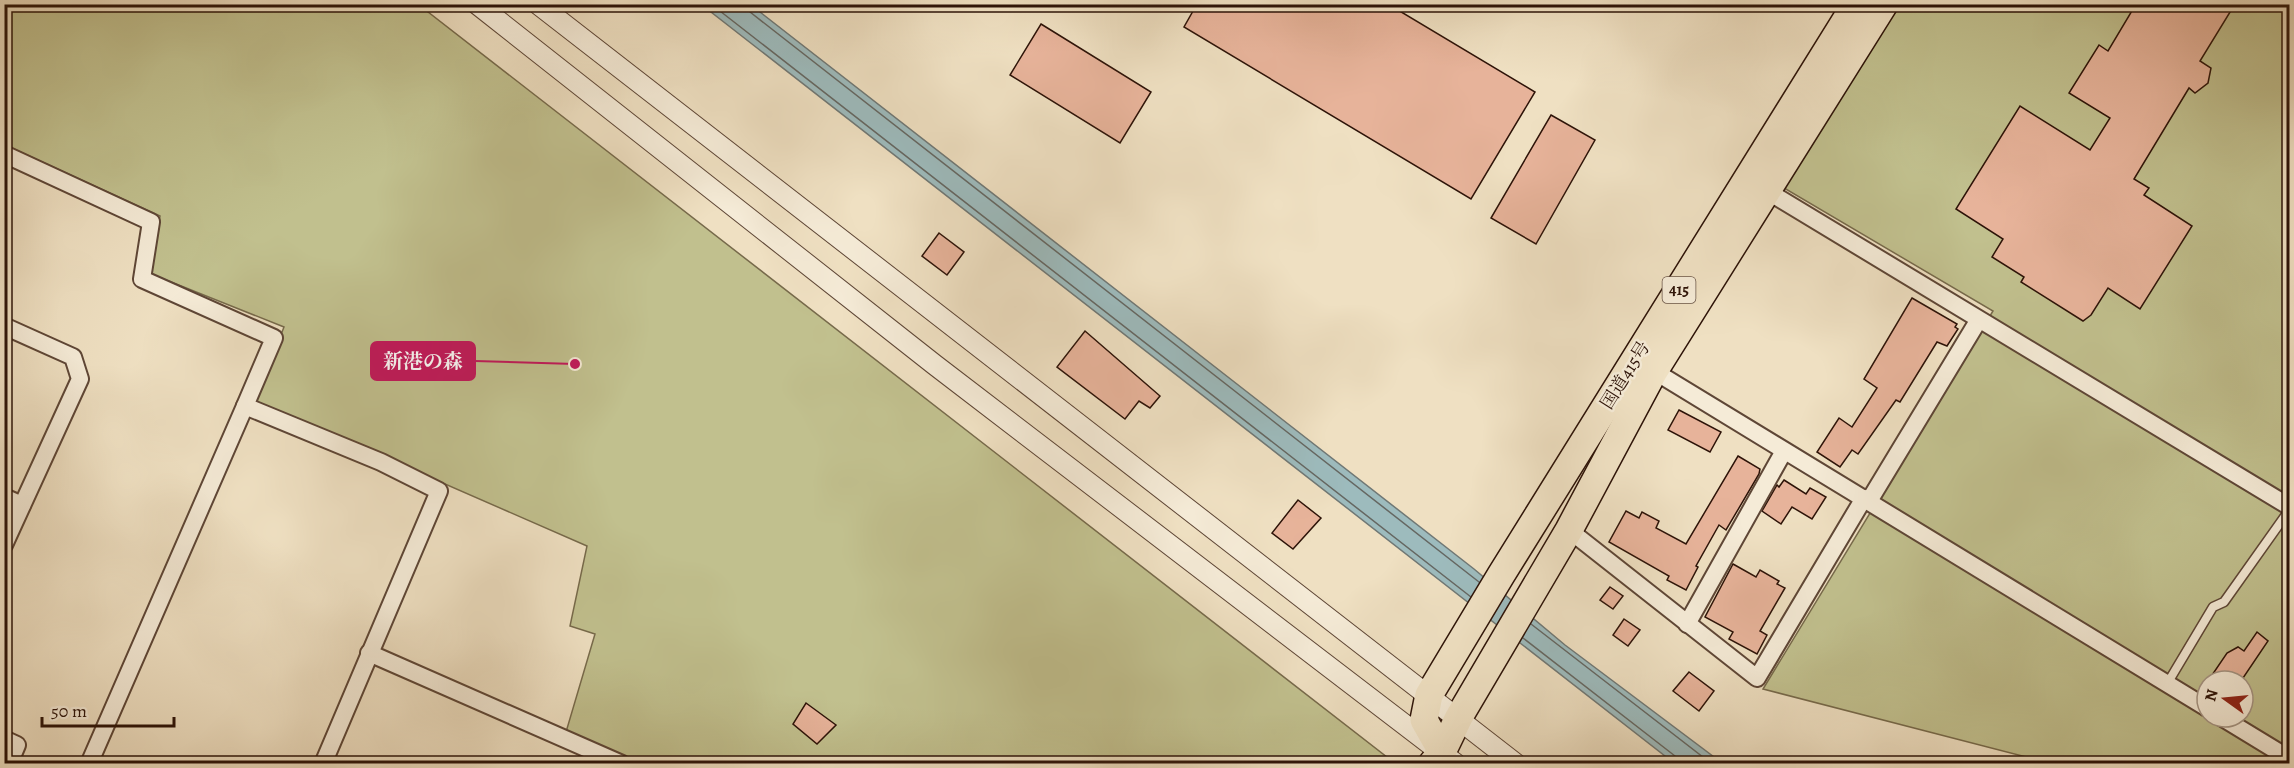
<svg xmlns="http://www.w3.org/2000/svg" width="2294" height="768" font-family="Alegreya,'Noto Serif JP',serif">
<style>
.green{fill:#c1c08e;stroke:#776a4b;stroke-width:1.5;fill-rule:evenodd}
.water{fill:#9dbbbd;stroke:#707875;stroke-width:1.5}
.lines{fill:none;stroke-linecap:round;stroke-linejoin:round}
.shore{stroke:#656762;stroke-width:1.5}
.building{fill:#e7b39a;stroke:#2d1308;stroke-width:1.5}
.service-casing{stroke:#5e4636;stroke-width:11}
.minor-casing{stroke:#5e4636;stroke-width:20}
.tertiary-casing{stroke:#5e4636;stroke-width:22}
.trunk-casing{stroke:#2d1308;stroke-width:30}
.service{stroke:#f5ebd7;stroke-width:8}
.minor{stroke:#f5ebd7;stroke-width:16}
.tertiary{stroke:#f5ebd7;stroke-width:20}
.trunk{stroke:#efe0c2;stroke-width:27}
.labels{text-anchor:middle;dominant-baseline:central;stroke-width:5;stroke-linejoin:round;paint-order:stroke}
.shield{fill:#f5ebd7;stroke:#695446;stroke-width:1.5}
.shield-label{font-size:16px;font-weight:bold;fill:#2d1308}
.street-label{font-size:18px;fill:#2d1308;stroke:#f5ebd7}
.leader{fill:none;stroke:#c2185b;stroke-width:2}
.callout-dot{fill:#c2185b;stroke:#f5ebd7;stroke-width:2}
.callout{fill:#c2185b;stroke:#c2185b;stroke-width:2}
.callout-label{font-size:20px;text-anchor:middle;font-weight:bold;fill:#fff}
</style>
<rect width="100%" height="100%" fill="#efe0c2"/>
<filter id="stains"><feTurbulence type="fractalNoise" baseFrequency=".00333" numOctaves="4"/><feColorMatrix values="0 0 0 0 .2 0 0 0 0 .09 0 0 0 0 .02 0 0 0 .5 -.17"/></filter>
<radialGradient id="worn" r=".72"><stop offset=".6" stop-color="#630" stop-opacity="0"/><stop offset="1" stop-color="#630" stop-opacity=".3"/></radialGradient>
<g class="green">
<polygon points="5,5 419,5 1392,761 1391,764 639,764 566,732 595,634 570,626 587,546 255,401 284,327 151,274 160,216 5,145"/>
<path d="M 1895,5 L 2289,5 L 2290,746 L 2282,757 L 2034,759 L 1763,689 L 1993,311 L 1784,188 ZM 2207,681 L 2243,681 L 2243,717 L 2207,717 Z"/>
</g>
<polygon class="water" points="702,5 751,5 1474,569 1565,645 1722,763 1674,763"/>
<g class="lines">
<g class="shore">
<polyline points="711,4 1471,597"/>
<polyline points="748,4 750,12 1479,582"/>
<polyline points="1531,624 1712,764"/>
<polyline points="1523,638 1675,756 1677,764"/>
</g>
</g>
<g class="building">
<polygon points="1197,4 1388,4 1535,92 1471,199 1184,27"/>
<polygon points="2136,4 2235,4 2200,61 2211,68 2208,83 2195,93 2189,88 2134,179 2149,188 2144,195 2192,226 2140,309 2108,288 2091,315 2083,321 2021,282 2024,277 1992,257 2003,239 1956,209 2020,106 2090,150 2110,118 2069,93 2099,45 2108,51"/>
<polygon points="1041,24 1151,92 1120,143 1010,75"/>
<polygon points="1551,115 1595,140 1536,244 1491,218"/>
<polygon points="939,233 964,252 947,275 922,256"/>
<polygon points="1912,298 1957,324 1955,327 1958,329 1947,346 1937,342 1900,402 1896,400 1858,454 1852,450 1840,467 1817,452 1839,418 1852,427 1877,388 1864,379"/>
<polygon points="1085,331 1160,396 1150,408 1139,401 1125,419 1057,367"/>
<polygon points="1679,410 1721,432 1710,452 1668,430"/>
<polygon points="1738,456 1760,469 1759,474 1726,530 1719,525 1696,566 1698,567 1686,590 1667,580 1669,576 1609,542 1626,511 1639,518 1642,512 1659,521 1656,528 1686,544"/>
<polygon points="1784,480 1806,494 1810,488 1826,497 1812,519 1792,507 1781,524 1762,511 1777,485 1779,487"/>
<polygon points="1298,500 1321,518 1293,549 1272,533"/>
<polygon points="1733,564 1756,577 1760,570 1779,581 1777,584 1785,588 1760,631 1767,635 1757,654 1729,639 1733,632 1705,617"/>
<polygon points="1610,587 1623,596 1613,609 1600,600"/>
<polygon points="1624,619 1640,630 1628,646 1613,635"/>
<polygon points="2257,632 2268,641 2241,681 2208,681 2227,653 2238,647 2244,651"/>
<polygon points="1689,672 1714,691 1699,711 1673,691"/>
<polygon points="806,703 836,725 817,744 793,724"/>
</g>
<g class="lines">
<g class="service-casing">
<polyline id="service" points="2167,684 2213,607 2224,602 2290,509"/>
</g>
<g class="minor-casing">
<g id="minor">
<polyline points="4,154 151,222 142,279 274,338 245,406 381,462 439,491 323,764"/>
<polyline points="1767,191 2290,507"/>
<polyline points="4,326 73,357 80,379 4,545"/>
<polyline points="1654,371 2207,708"/>
<polyline points="4,497 22,505"/>
<polyline points="1869,501 1978,321"/>
<polyline points="1569,530 1757,678 1864,498"/>
<polyline points="1687,624 1784,451"/>
<polyline points="369,653 622,764"/>
<polyline points="2221,717 2290,759"/>
<polyline points="4,739 17,745 9,764"/>
<polyline points="89,764 245,406"/>
</g>
</g>
<g class="tertiary-casing">
<g id="tertiary">
<polyline points="477,4 935,365 1456,764"/>
<polyline points="538,4 1516,764"/>
</g>
</g>
<g class="trunk-casing">
<g id="trunk">
<polyline points="1442,752 1424,720 1429,695 1501,575 1856,4"/>
<polyline points="1432,764 1442,752 1459,717 1569,530 1654,371 1884,4"/>
</g>
</g>
<use href="#service" class="service"/>
<use href="#minor" class="minor"/>
<use href="#tertiary" class="tertiary"/>
<use href="#trunk" class="trunk"/>
</g>
<g class="labels">
<rect class="shield" x="1662.5" y="277" width="33" height="26" rx="4.5"/>
<g class="shield-label">
<text x="1679" y="290">415</text>
</g>
<g class="street-label">
<text transform="translate(1625 375) rotate(-58)">国道415号</text>
</g>
</g>
<path class="leader" d="M575 364L475 361"/>
<circle class="callout-dot" cx="575" cy="364" r="6"/>
<rect class="callout" x="371" y="342" width="104" height="38" rx="6"/>
<g class="callout-label">
<text x="423" y="368">新港の森</text>
</g>
<rect width="2294" height="768" fill="none" stroke="#efe0c2" stroke-width="24"/>
<rect x="6" y="6" width="2282" height="756" fill="none" stroke="#2d1308" stroke-width="3"/>
<rect x="12" y="12" width="2270" height="744" fill="none" stroke="#2d1308" stroke-width="1.5"/>
<g transform="translate(2225 699) rotate(285)"><circle r="28" fill="#f5ebd7" stroke="#a59584" stroke-width="1.5"/>
<path d="M0-4.5L10 22L0 15L-10 22Z" fill="#8f2418"/>
<text y="-9" font-size="16" font-weight="bold" text-anchor="middle" fill="#2d1308">N</text>
</g>
<path d="M42 717v9h132v-9" fill="none" stroke="#2d1308" stroke-width="3"/>
<text x="51" y="717" font-size="18" fill="#2d1308" stroke="#f5ebd7" stroke-width="4.5" paint-order="stroke">50 m</text>
<rect width="100%" height="100%" filter="url(#stains)"/>
<rect width="100%" height="100%" fill="url(#worn)"/>
</svg>
